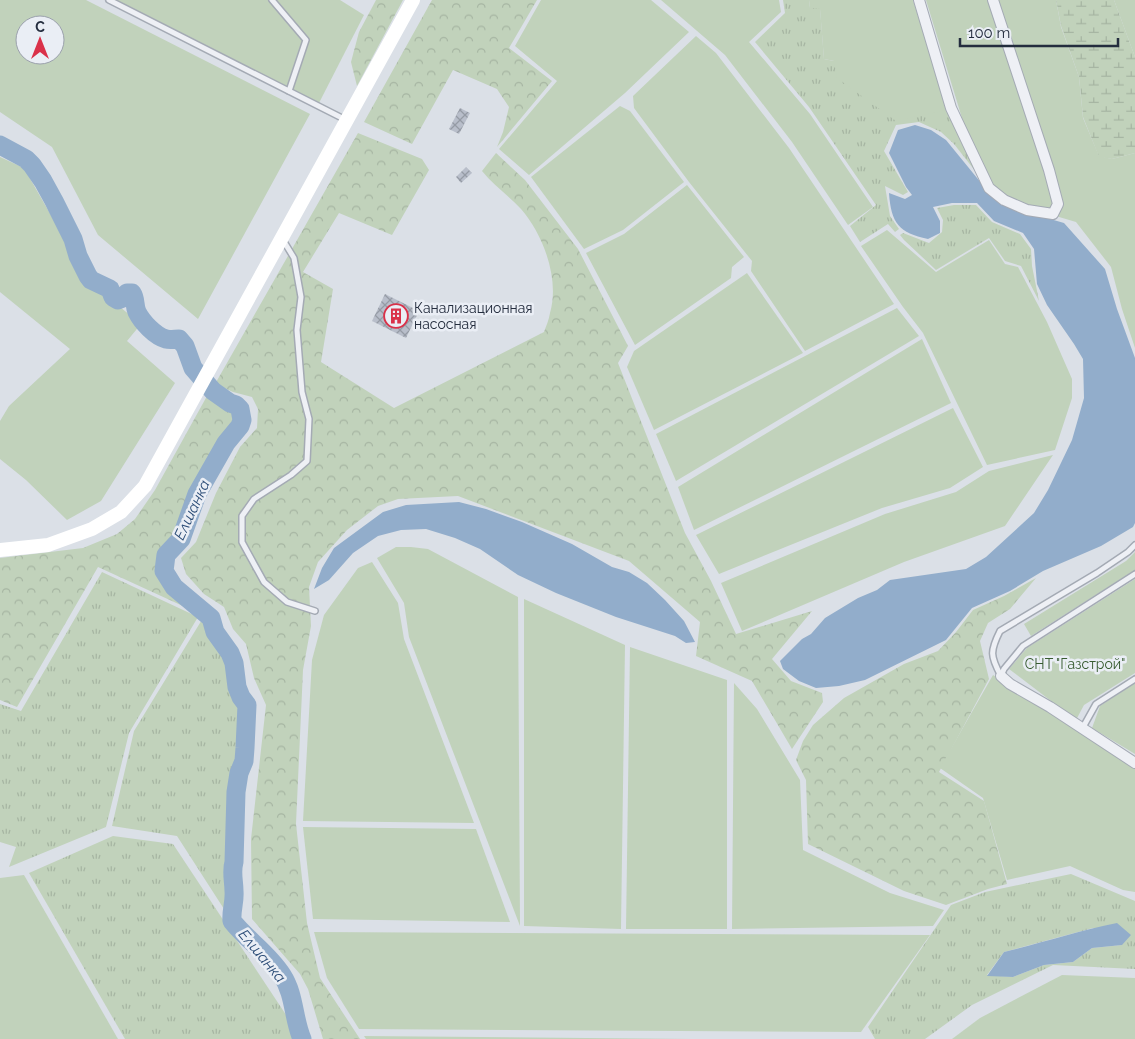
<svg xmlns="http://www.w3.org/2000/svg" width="1135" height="1039" font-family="Raleway,sans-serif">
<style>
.grass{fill:url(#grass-tufts);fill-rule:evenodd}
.forest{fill:url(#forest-crowns)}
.wetland{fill:url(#wetland-marsh)}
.green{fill:#c1d2bb;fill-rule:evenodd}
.water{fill:#92adcb}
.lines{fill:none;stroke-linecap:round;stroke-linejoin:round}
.river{stroke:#92adcb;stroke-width:19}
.building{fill:url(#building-cross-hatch)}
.service-casing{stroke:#a4aab4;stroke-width:8}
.minor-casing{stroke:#a4aab4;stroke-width:12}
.service{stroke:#eef0f5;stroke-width:5}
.minor{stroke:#eef0f5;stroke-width:10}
.secondary{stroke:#fff;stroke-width:14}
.labels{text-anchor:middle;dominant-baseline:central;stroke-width:5;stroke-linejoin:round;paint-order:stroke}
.poi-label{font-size:14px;fill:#242d3e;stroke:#eaeef5;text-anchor:start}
.park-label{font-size:14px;fill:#375b30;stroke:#eaeef5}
.water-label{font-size:15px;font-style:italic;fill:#2a4b76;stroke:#eaeef5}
</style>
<defs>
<pattern id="grass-tufts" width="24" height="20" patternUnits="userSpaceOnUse" patternTransform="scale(1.25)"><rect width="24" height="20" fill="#c1d2bb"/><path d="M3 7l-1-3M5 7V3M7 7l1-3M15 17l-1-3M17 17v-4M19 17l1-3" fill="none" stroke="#a6b5a2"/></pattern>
<pattern id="forest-crowns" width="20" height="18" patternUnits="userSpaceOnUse" patternTransform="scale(1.25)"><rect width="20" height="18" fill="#c1d2bb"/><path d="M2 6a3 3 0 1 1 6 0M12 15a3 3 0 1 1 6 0" fill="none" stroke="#a6b5a2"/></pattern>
<pattern id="wetland-marsh" width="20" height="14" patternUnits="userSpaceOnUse" patternTransform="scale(1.25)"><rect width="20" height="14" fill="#c1d2bb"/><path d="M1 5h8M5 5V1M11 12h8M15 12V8" fill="none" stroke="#a6b5a2"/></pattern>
<pattern id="building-cross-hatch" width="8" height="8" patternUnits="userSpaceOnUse" patternTransform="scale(1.25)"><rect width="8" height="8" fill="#b8beca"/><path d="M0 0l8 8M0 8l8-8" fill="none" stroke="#959ba5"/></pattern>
</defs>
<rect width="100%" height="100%" fill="#dbe0e7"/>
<g class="grass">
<polygon points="783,0 809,0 810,8 820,8 824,59 834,61 947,110 983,181 954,144 941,132 919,122 896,125 884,151 908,192 903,195 885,186 890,216 899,229 895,232 888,224 860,242 850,226 876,205 809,107 755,42 785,13"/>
<polygon points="954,205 976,205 992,222 1020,234 1031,249 1032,266 1039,301 1021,266 1005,261 989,238 936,270 904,240 900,235 903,233 929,243 942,232 943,220 937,208"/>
<polygon points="102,572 198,617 129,733 106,827 9,867 16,847 0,842 0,704 21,711"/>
<polygon points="211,612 230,647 253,707 251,753 244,773 233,923 177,836 112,826 134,731 203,618"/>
<polygon points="113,836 173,844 302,1039 125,1039 29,873"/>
<path d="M 1071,874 L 1135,901 L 1135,969 L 1053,965 L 972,1005 L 925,1039 L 875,1039 L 868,1027 L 951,905 L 985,892 ZM 1093,928 L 1122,945 L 1092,948 L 1073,962 L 1044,965 L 1013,977 L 987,975 L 1004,952 Z"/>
</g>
<g class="forest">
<polygon points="376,0 403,0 357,86 351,62 359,32"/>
<polygon points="432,0 537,0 509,48 552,81 497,147 503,132 509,107 497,89 453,70 412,144 364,122"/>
<path d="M 358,133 L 422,159 L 429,170 L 392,235 L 339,213 L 303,272 L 333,289 L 321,362 L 394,408 L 544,332 C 546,326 549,320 550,313 C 560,279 543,234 521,209 C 508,195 493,185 482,171 L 496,153 L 525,180 L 578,249 L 628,346 L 618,363 L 685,533 L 711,581 L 736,634 L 812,611 L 772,659 L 791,681 L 822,693 L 823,702 L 792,749 L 752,681 L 696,656 L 700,622 L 629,561 L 458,496 L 398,499 L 378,506 L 347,530 L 318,562 L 309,587 L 311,626 L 303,670 L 296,824 L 307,923 L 320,978 L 360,1039 L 323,1039 L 308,989 L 300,974 L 252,919 L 251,839 L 266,705 L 254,678 L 246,644 L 233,629 L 224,607 L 204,594 L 186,574 L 181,558 L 196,542 L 216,493 L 240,447 L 257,428 L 258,409 L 252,397 L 233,392 L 215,384 Z"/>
<polygon points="207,396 227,404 246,408 249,419 230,443 207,486 187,536 174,548 168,565 182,587 206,610 198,613 98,567 17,707 0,700 0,558 83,548 117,534 135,519 155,490"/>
<polygon points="1036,578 1010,609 988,623 980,641 989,679 939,772 984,801 1007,884 988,889 946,905 904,891 808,844 806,780 796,760 803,741 813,725 844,698 904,664 938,651 956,632 973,610 1004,596"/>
</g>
<polygon class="wetland" points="1056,0 1114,0 1135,57 1135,153 1112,159 1099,157 1083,117 1079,77 1061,26"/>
<g class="green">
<path d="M 0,0 L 86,0 L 310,114 L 198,319 L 98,235 L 52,147 L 0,112 ZM 25,25 L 55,25 L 55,55 L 25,55 Z"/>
<polygon points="113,0 340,0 364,15 319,103"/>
<polygon points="541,0 651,0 689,32 625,93 529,175 499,149 557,81 515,46"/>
<polygon points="661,0 779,0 781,12 749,42 810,114 873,207 848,225 792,142 725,55"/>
<polygon points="809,0 913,0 947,110 896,121 837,78 834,61 824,59 820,9 810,8"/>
<polygon points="926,0 1056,0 1061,27 1079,77 1083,118 1099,156 1112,159 1135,153 1135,348 1122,309 1111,267 1076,222 1032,209 999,195 972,151"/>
<polygon points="1114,0 1135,0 1135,57"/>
<polygon points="696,36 716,53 789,148 894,304 805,351 751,271 752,261 689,182 634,108 633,96"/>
<polygon points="620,106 630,111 684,182 623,230 584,249 531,177"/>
<polygon points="0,157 24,168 89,282 141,324 127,341 175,383 101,501 67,520 26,480 0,459 0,421 9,406 70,349 0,292"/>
<polygon points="687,185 744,257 732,267 731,278 635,345 586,253 624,234"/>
<polygon points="887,230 936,272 989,240 1005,264 1018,267 1047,322 1072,379 1072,398 1055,450 987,465 923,333 903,307 861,246"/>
<polygon points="747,273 803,353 654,430 627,367 634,351"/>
<polygon points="897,308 919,336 676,481 656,434"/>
<polygon points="922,339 951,403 694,530 678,487"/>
<polygon points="953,408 983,467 950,488 882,508 719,574 696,535"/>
<polygon points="1053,455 1005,526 904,562 742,631 721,583 885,514 956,492 989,471"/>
<polygon points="396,547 411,547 428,549 518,597 520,926 409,637 404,603 377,558"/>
<polygon points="1135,552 1135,570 1031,636 1024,624 1126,561"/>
<polygon points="372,562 398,603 404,639 474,823 303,821 312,660 324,615 358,568"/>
<polygon points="1135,579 1135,673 1084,705 1076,720 1009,669 1027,648"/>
<polygon points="524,599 625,645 621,929 524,926"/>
<polygon points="630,647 727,680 727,929 626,929"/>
<polygon points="993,675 1135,767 1135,892 1123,890 1070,866 1007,880 983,798 940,768"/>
<polygon points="734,683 757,709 800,780 803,850 890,893 944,910 933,926 732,929"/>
<polygon points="1135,683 1135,754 1092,728 1100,706"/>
<polygon points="303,827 476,829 510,922 313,919"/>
<polygon points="24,875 118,1039 0,1039 0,878"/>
<polygon points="314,932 930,935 861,1032 359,1029 327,978"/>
<polygon points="1062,975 1135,978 1135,1039 952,1039 980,1018"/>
<polygon points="364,1036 692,1039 366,1039"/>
</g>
<g class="water">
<path d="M 915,125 L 931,130 L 946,140 L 995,200 L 1019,210 L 1064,223 L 1105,269 L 1117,309 L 1135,358 L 1135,523 L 1133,527 L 1101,546 L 1043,571 L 1010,591 L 972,608 L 946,640 L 865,680 L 839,686 L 816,688 L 799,681 L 783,669 L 780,661 L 802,639 L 811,634 L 825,618 L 858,598 L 877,590 L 890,580 L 966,569 L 986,557 L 1034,513 L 1048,490 L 1072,440 L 1084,398 L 1083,359 L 1074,344 L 1047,305 L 1037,284 L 1034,249 L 1023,233 L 994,221 L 977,203 L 952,203 L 933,207 L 940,221 L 940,233 L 928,239 C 899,233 891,223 889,193 L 905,199 L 912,195 L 906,187 L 889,153 L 898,130 Z"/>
<polygon points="459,502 486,509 522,522 572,544 612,567 629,572 647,583 665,600 684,621 695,642 686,643 675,636 616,617 556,593 518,575 480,549 455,538 426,529 401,530 378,536 353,553 329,580 314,589 322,568 334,548 383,512 406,505"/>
<path d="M 1117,923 L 1131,935 L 1122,945 L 1092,948 L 1073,962 L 1044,965 L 1013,977 L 987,976 L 1004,952 C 1041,943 1078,931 1117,923 Z"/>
</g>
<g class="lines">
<path class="river" d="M 0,145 L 26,159 L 32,165 L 43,181 L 54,201 L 73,239 L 78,256 L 88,276 L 91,280 L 110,289 L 113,297 L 118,300 L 123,298 L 127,293 L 132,293 C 136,299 134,305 137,312 C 142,322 155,336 166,339 C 170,340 175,339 179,339 L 185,346 L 193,368 L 213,391 L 230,403 L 236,405 L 240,409 L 242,420 L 240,426 L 226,443 L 197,494 L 181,539 L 166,555 L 164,571 L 174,587 L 211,618 L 215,632 L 230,653 L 234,663 L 237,687 L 241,697 L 247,705 L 245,748 L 244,761 L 239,773 L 236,792 L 234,862 C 231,872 234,881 234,891 C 235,902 231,910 232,921 C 247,940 269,954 282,975 C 295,995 293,1018 302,1039"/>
</g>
<g class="building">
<polygon points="460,108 470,113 459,134 449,129"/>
<polygon points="466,167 472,173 461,183 456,177"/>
<polygon points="385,294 419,311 406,338 372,321"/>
</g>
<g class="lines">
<g class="service-casing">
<g id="service">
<polyline points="109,0 346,120"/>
<polyline points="272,0 306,40 289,91"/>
<polyline points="283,240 294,258 301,297 297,330 302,392 309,419 307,461 291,475 254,499 242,516 242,542 264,582 287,602 315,611"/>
<path d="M 1001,676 C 990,656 990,651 1000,631 L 1097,573 L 1128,552 L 1135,545"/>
<polyline points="1001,676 1004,669 1023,646 1135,574"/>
<polyline points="1082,729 1096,704 1135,679"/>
</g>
</g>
<g class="minor-casing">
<g id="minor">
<polyline points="919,0 951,108 989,188 1004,200 1027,210 1053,214 1058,204 1049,170 993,0"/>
<polyline points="1001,676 1010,684 1050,707 1135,763"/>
</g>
</g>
<use href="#service" class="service"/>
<use href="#minor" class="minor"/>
<polyline class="secondary" points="0,550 48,545 92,529 121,512 145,486 413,0"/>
</g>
<defs>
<g id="building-ring" transform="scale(1.25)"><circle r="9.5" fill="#eaeef5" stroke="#da3149" stroke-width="1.5"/><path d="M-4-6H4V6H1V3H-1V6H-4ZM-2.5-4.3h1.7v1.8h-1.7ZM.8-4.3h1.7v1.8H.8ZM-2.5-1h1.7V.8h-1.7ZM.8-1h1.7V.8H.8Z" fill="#da3149"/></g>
</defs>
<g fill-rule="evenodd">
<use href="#building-ring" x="396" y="316"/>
</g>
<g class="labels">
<g class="poi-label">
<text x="414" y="308">Канализационная<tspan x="414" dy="16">насосная</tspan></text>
</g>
<g class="park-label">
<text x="1075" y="664">СНТ "Газстрой"</text>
</g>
<g class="water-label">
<text transform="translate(192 510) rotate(-65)">Елшанка</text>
<text transform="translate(262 956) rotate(50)">Елшанка</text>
</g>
</g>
<g transform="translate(40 40)"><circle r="24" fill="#eaeef5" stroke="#9ba1ac"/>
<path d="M0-4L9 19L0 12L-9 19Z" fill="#da3149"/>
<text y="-8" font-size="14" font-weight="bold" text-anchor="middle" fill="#242d3e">С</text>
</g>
<path d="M960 38v8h158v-8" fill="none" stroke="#242d3e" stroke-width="2.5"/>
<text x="968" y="38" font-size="15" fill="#242d3e" stroke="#eaeef5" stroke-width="4" paint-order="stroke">100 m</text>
</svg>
